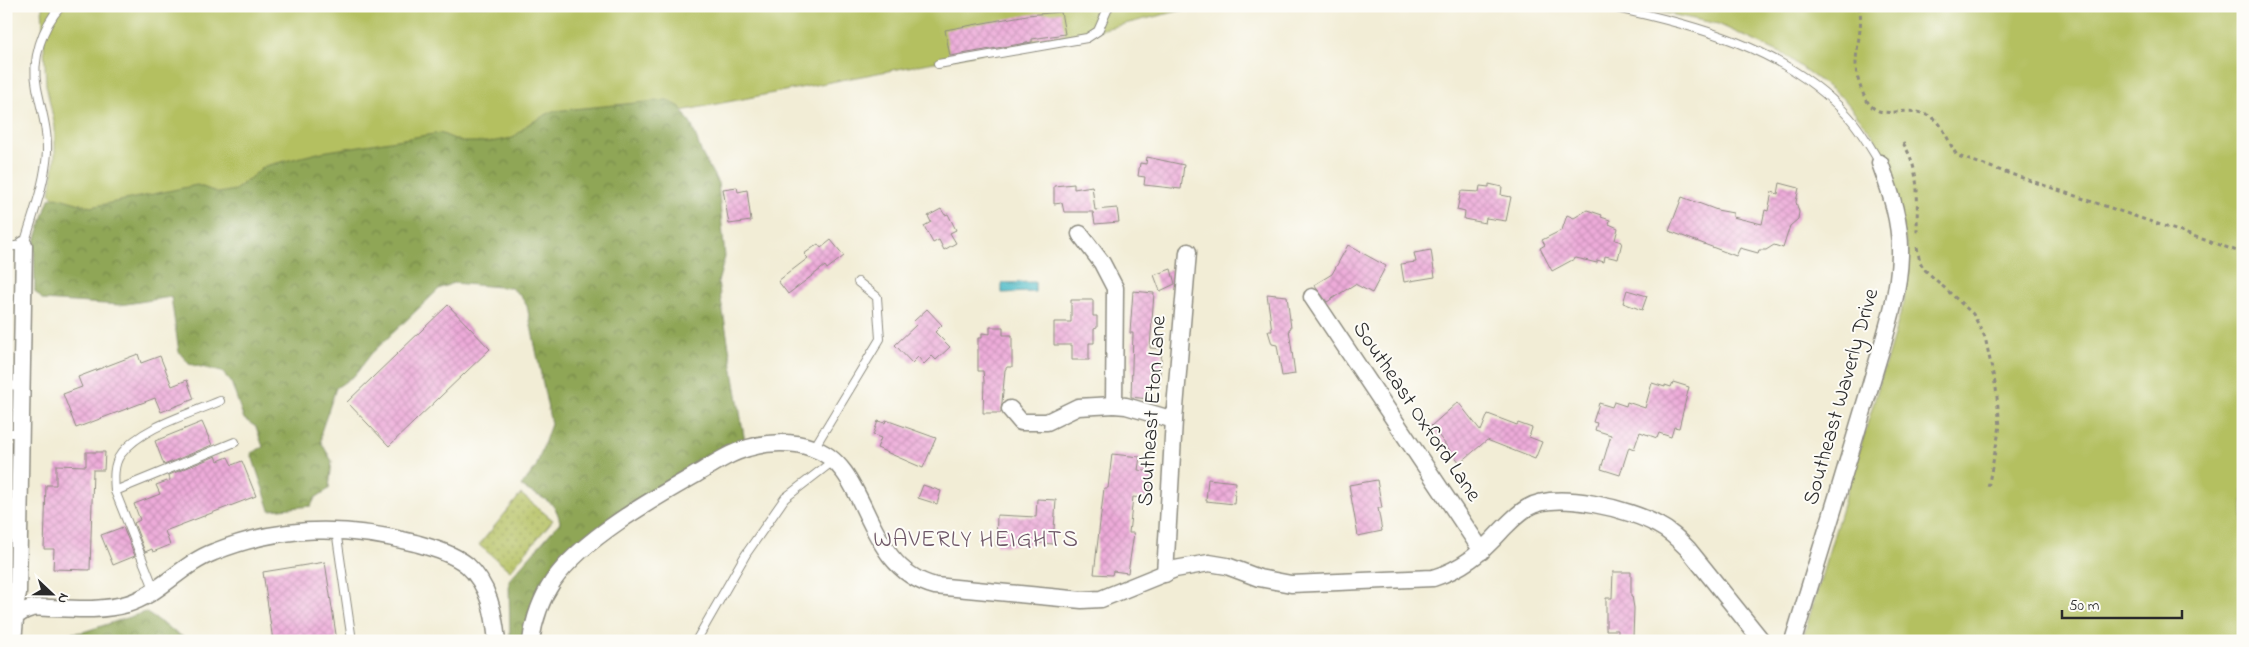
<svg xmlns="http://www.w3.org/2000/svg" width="2249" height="647" font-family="'Indie Flower',sans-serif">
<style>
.grass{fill:#b4c061;stroke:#707646}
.forest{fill:url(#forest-crowns);stroke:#5d6841}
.park{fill:url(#park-dots);stroke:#707646}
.water{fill:url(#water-ripples);stroke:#3c7379}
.building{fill:url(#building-cross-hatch)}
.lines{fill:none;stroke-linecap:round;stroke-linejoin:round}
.lane-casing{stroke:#8e8c80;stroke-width:10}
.street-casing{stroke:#8e8c80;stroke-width:19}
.secondary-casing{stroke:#8e8c80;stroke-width:25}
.path{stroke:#8e8c80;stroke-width:3;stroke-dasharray:4 4;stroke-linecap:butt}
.lane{stroke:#fff;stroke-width:8}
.street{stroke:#fff;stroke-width:16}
.secondary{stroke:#fff;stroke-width:22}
.labels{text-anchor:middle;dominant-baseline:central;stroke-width:4;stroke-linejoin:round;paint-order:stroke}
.street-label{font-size:22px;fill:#2b2b2b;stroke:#fdfcf7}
.neighbourhood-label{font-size:24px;letter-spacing:1px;fill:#6f5868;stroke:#fdfcf7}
</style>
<defs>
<pattern id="forest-crowns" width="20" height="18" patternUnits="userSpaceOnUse" patternTransform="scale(1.25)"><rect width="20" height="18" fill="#8fa657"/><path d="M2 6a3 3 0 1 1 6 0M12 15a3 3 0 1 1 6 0" fill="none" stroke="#758748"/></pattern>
<pattern id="park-dots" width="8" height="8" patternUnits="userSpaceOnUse" patternTransform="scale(1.25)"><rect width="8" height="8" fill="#b4c061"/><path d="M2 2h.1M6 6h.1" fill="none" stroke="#939c50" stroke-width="1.8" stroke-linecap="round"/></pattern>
<pattern id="water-ripples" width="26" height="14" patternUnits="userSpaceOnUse" patternTransform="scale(1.25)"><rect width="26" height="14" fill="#4ebbc7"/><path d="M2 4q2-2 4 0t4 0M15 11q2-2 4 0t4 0" fill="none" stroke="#4198a2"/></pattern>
<pattern id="building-cross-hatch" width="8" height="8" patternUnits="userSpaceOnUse" patternTransform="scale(1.25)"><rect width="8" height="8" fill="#edabd9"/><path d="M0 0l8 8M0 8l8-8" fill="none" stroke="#cb93ba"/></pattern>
</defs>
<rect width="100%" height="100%" fill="#fdfcf7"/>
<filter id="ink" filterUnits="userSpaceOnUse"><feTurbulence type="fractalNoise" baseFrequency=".02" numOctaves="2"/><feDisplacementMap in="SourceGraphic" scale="10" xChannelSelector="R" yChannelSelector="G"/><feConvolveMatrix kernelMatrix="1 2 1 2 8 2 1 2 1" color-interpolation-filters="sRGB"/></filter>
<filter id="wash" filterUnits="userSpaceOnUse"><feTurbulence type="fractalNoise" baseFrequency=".0096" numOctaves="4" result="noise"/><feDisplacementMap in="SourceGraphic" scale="20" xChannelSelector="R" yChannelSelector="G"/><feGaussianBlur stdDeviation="1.12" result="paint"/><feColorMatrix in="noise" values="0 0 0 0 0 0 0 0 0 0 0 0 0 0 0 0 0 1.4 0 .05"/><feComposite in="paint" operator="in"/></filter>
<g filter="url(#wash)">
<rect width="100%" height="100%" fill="#f2edd6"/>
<g class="grass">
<polygon points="42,6 1199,6 1100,30 101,223 66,216 50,193 55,157 55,127 46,85"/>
<polygon points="1630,6 2243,6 2243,641 1802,641 1904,302 1908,253 1891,172 1873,135 1844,99 1785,55 1718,24"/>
</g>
<g class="forest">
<path d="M 667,100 L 680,107 L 692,126 L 702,154 L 718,183 L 725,257 L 718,282 L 745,442 L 691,468 L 635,503 L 558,568 L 525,641 L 510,641 L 509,580 L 560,522 C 555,497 539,499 521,486 L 536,467 L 551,424 L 527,306 L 520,295 L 511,288 L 453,283 L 439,289 L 371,354 L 355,375 L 336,388 L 321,432 L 321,442 L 332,461 L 329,489 L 315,498 L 311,506 L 270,510 L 251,453 L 263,447 L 256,427 L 244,419 L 231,382 L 222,372 L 189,364 L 179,352 L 171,297 L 120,305 L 43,300 L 35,292 L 34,244 L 49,199 L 56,197 L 91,207 L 197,185 L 219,193 L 235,190 L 265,166 L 322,152 L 440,133 L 462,142 L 490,142 L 513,138 L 527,125 L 553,111 Z"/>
<polygon points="145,612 189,641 46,641 50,635 83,632"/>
</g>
<polygon class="park" points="521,494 553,520 510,571 479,545"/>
<polygon class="water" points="1035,282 1035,292 1002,293 1002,283"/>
<g id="blocks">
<g class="building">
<polygon points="1061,12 1065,34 1032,39 1032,42 950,56 945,30 1027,15"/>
<polygon points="1147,157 1184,165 1181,189 1144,185 1145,177 1138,176 1140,163 1146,164"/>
<polygon points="1780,183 1799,188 1796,202 1799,212 1798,219 1790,226 1783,248 1774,245 1766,250 1759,250 1758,253 1740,248 1736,256 1669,231 1682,197 1717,210 1733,213 1733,217 1762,224 1765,210 1768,211 1772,192 1778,194"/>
<polygon points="1074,184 1074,189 1092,186 1095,210 1117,208 1119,222 1095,224 1093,212 1064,212 1062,203 1054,204 1054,186"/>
<polygon points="1489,184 1502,187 1501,195 1511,197 1506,221 1486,218 1485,223 1464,219 1465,212 1457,210 1461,191 1479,192 1480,186 1489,187"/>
<polygon points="737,187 738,192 747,190 751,221 729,224 723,189"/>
<polygon points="941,209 945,215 948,214 956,230 950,233 956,243 944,250 939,240 933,243 924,226 931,222 928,216"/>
<polygon points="1587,210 1602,215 1601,217 1610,220 1609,224 1618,228 1615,240 1622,242 1618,259 1605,256 1604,262 1597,260 1597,263 1576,258 1552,271 1540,248 1545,245 1542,240 1562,230 1567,215 1574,218"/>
<polygon points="831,240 844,256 827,269 825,266 788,294 778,281 808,258 804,254 818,244 821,248"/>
<polygon points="1348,245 1386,266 1372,293 1355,284 1327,302 1314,285 1332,274"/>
<polygon points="1431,250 1435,277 1404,282 1401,264 1416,262 1414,253"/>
<polygon points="1171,269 1175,284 1160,291 1154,275"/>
<polygon points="1627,290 1647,296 1642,310 1623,303"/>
<polygon points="1133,291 1154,293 1150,348 1162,349 1159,386 1149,385 1148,399 1131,397 1133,333 1130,333"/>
<polygon points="1267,294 1287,296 1291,328 1289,329 1295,374 1282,376 1277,345 1272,344 1268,331 1272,331"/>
<polygon points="1071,300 1093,300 1093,316 1097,316 1097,328 1094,329 1094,343 1089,343 1089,360 1072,360 1072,345 1054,345 1054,322 1071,322"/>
<polygon points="448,305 490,349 389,446 347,402"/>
<polygon points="927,309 942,325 935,332 950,347 936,360 932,356 924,364 918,357 912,363 895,345 917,324 914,321"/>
<polygon points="990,327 1003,327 1003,335 1012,335 1012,367 1007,367 1005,370 1001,413 983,413 984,381 983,371 978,371 978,338 982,338 982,333 990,334"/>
<polygon points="138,354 141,363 160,356 172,386 187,380 194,399 161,412 155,398 76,428 63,394 82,387 78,377"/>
<polygon points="1673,382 1689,387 1679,428 1674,427 1671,437 1659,433 1657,438 1640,432 1634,449 1629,447 1620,475 1601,469 1611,435 1595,430 1597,423 1593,422 1599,403 1612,407 1614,402 1626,406 1627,402 1645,408 1652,383 1665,387 1665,385 1671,387"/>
<polygon points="1458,402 1481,431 1488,414 1517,425 1518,423 1532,428 1529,437 1542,442 1535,459 1487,440 1460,463 1431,426"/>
<polygon points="886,420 936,438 923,468 877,448 881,438 873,435 878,421 885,423"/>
<polygon points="202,422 212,445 164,465 155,441"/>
<polygon points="86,452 105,452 104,470 93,470 90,570 53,569 54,549 44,549 46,485 56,485 56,465 86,466"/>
<polygon points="1112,454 1140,457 1138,470 1153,472 1150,499 1133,497 1129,533 1134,533 1128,573 1113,571 1112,575 1094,574 1104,488 1108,488"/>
<polygon points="216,456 218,461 228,457 232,465 242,461 256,496 165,531 170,545 153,552 152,549 145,552 134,523 140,520 134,504 160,494 156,485 170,480 169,475"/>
<polygon points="1208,479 1236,482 1234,504 1206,501"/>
<polygon points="1377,480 1382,508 1378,508 1382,531 1358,536 1349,485"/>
<polygon points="923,485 941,491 937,504 918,498"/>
<polygon points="1037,499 1056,500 1053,544 1031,542 1028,545 996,546 997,515 1036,517"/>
<polygon points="123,527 135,556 113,565 101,535"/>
<polygon points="325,562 337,641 273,641 263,572"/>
<polygon points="1613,572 1631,572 1631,596 1632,596 1634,608 1633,638 1618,638 1618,630 1606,630 1606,598 1612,598"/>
</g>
</g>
</g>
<g filter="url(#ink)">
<use href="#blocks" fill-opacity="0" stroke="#8e8c80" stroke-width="1"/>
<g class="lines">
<g class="lane-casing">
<g id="lane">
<path d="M 1607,6 C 1693,24 1787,48 1848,116 C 1861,130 1870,147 1880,163"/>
<polyline points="938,64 1087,38 1098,31 1109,6"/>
<path d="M 6,247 L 24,245 C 33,214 45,184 47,152 C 48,130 41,109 37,88 C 31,60 42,27 61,6"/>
<polyline points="6,385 22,386"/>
<polyline points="6,433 20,433"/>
<polyline points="814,448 880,339 877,297 858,282"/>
<polyline points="115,491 235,442"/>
<polyline points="336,530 352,641"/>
<path d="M 155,591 L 115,491 C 114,479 113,464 121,454 C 141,427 190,414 220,401"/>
<polyline points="696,641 746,554 785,498 833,461"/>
</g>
</g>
<g class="street-casing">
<g id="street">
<polyline points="1080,234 1102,263 1115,288 1114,405 1126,406 1174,420"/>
<polyline points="1312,297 1482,551"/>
<polyline points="1010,409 1021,422 1047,422 1078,407 1114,405"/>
<polyline points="1165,574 1174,420 1188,252"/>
<polyline points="12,619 18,593 24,245"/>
<path d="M 6,623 C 13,619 21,611 29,609 C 35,606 45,608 51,608 C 76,609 102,611 127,604 C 160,594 182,564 214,552 C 280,525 346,525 415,543 C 432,548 452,553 467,565 C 489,585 494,613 497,641"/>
<path d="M 531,641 C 534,619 541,599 553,581 C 582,539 651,500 695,475 C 712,465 729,453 748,448 C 768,442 792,441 812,448 C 871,466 861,567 935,586 L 1082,600 L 1101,599 L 1175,569 L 1209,563 L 1227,566 L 1259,578 L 1291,584 L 1433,578 C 1462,569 1481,553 1501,531 C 1509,523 1517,514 1527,508 C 1556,490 1630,509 1658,525 C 1670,531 1679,540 1688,549 L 1762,641"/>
<path d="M 1793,641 C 1819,556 1845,472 1870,387 C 1882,344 1899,299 1900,255 C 1901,223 1891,193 1880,163"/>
</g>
</g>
<g class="secondary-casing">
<polyline id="secondary" points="10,641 12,619"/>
</g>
<g class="path">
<path d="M 1859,6 C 1865,31 1851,55 1858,79 C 1874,137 1900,97 1933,118 C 1944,124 1949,146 1958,156 L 2243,253"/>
<path d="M 1903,143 C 1921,171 1917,201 1917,234"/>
<polyline points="1917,247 1920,262 1924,269 1973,314 1985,337 1996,388 2000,426 1988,488"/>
</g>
<use href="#lane" class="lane"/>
<use href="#street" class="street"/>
<use href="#secondary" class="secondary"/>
</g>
</g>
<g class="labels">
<g class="street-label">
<text transform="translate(1842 397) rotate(-74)">Southeast Waverly Drive</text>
<text transform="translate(1153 411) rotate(-86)">Southeast Eton Lane</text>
<text transform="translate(1416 412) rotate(56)">Southeast Oxford Lane</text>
</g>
<g class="neighbourhood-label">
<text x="976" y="540">WAVERLY HEIGHTS</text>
</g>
</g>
<rect width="2249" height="647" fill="none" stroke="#fdfcf7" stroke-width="25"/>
<g transform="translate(52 594) rotate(112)" stroke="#fdfcf7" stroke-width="4" paint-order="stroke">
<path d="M0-4L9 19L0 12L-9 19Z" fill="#2b2b2b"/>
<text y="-8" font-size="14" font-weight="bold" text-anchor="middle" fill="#2b2b2b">N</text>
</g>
<path d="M2062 610v8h120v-8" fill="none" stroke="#2b2b2b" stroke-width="2.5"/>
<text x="2069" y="610" font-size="15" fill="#2b2b2b" stroke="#fdfcf7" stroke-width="4" paint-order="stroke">50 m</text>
</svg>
